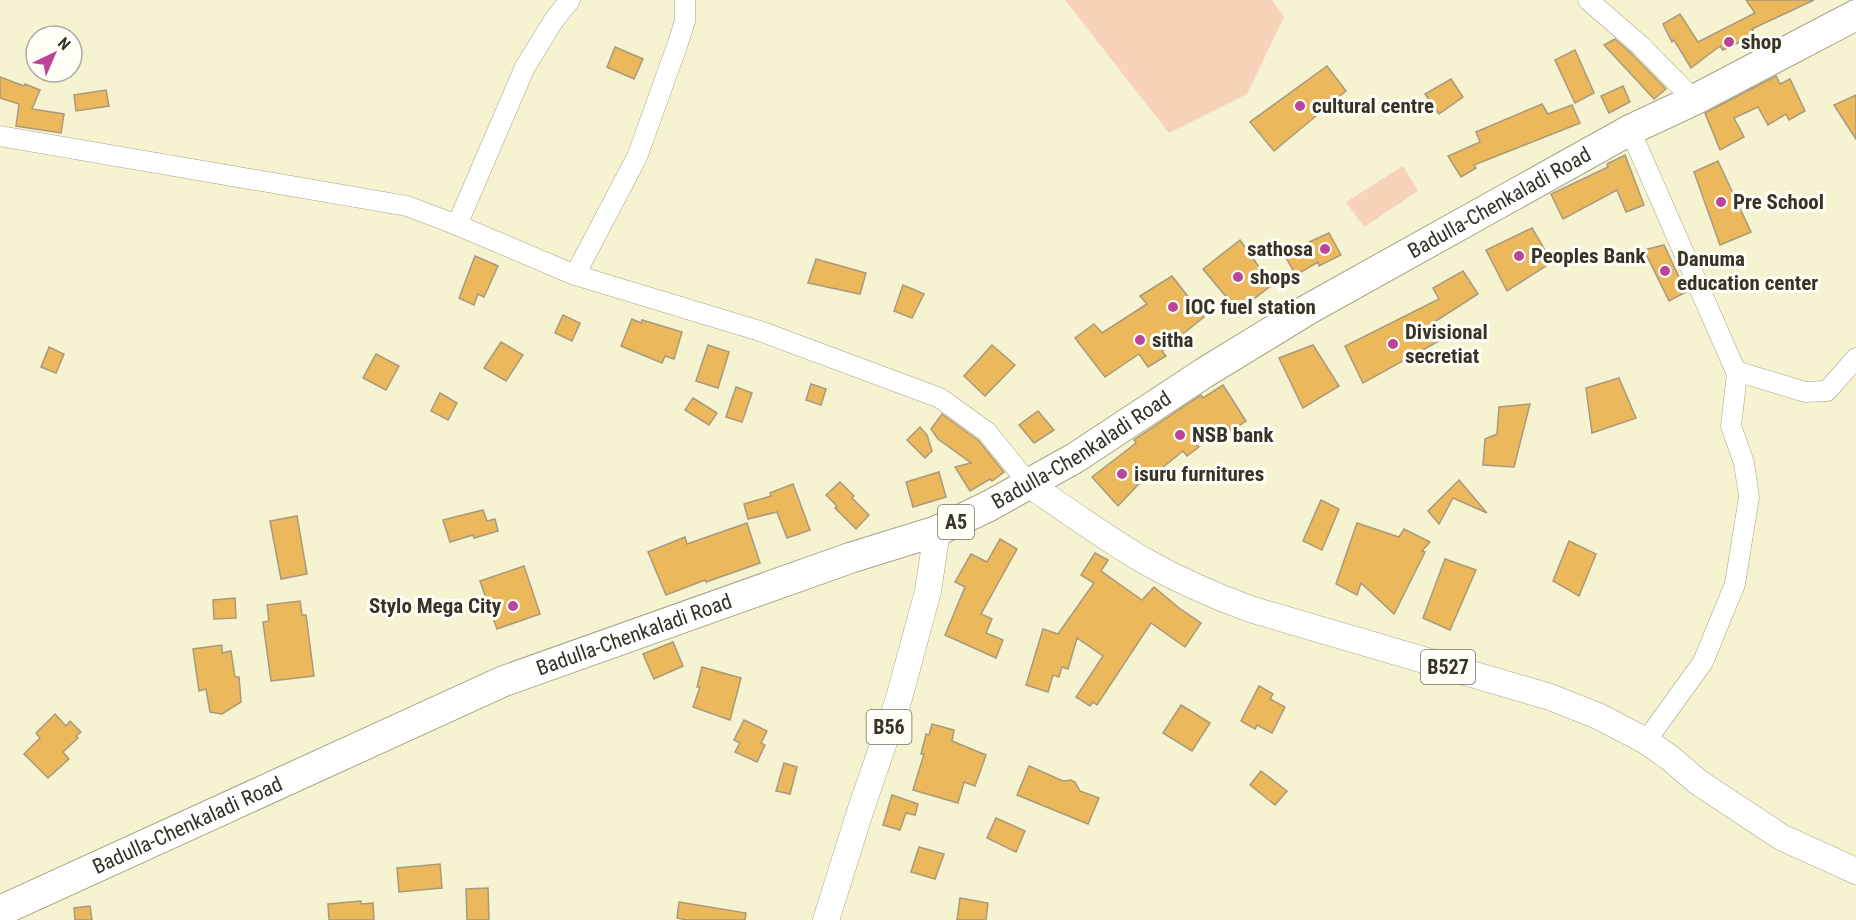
<svg xmlns="http://www.w3.org/2000/svg" width="1856" height="920" font-family="'Roboto Condensed',sans-serif">
<style>
.green{fill:#f8d2b9}
.building{fill:#ebb85c;stroke:#aa997c;stroke-width:1.5}
.lines{fill:none;stroke-linecap:round;stroke-linejoin:round}
.minor-casing{stroke:#a6a584;stroke-width:21}
.major-casing{stroke:#a6a584;stroke-width:27}
.highway-casing{stroke:#a6a584;stroke-width:32}
.minor{stroke:#fff;stroke-width:20}
.major{stroke:#fff;stroke-width:26}
.highway{stroke:#fff;stroke-width:30}
.poi-dot{fill:#bc4499;stroke:#fffef7;stroke-width:2}
.labels{text-anchor:middle;dominant-baseline:central;stroke-width:6;stroke-linejoin:round;paint-order:stroke}
.shield{fill:#fffef7;stroke:#727165;stroke-width:1.5}
.shield-label{font-size:20px;font-weight:bold;fill:#353427}
.poi-label{font-size:21px;font-weight:bold;fill:#353427;stroke:#fffef7;text-anchor:start}
.street-label{font-size:21px;fill:#353427;stroke:#fffef7}
</style>
<rect width="100%" height="100%" fill="#f5f3d0"/>
<g class="green">
<polygon points="1065,0 1272,0 1284,17 1247,94 1169,133"/>
<polygon points="1403,166 1418,191 1364,227 1346,202"/>
</g>
<g class="building">
<polygon points="1746,0 1814,0 1752,29 1756,34 1723,50 1720,46 1691,68 1674,40 1672,42 1663,24 1680,14 1698,42 1755,13"/>
<polygon points="1615,39 1632,54 1666,89 1654,99 1604,45"/>
<polygon points="615,47 643,59 634,79 607,67"/>
<polygon points="1575,50 1594,93 1575,103 1555,60"/>
<polygon points="1327,66 1346,91 1274,151 1250,122"/>
<polygon points="1776,76 1780,84 1790,79 1805,111 1789,120 1786,114 1768,125 1758,107 1734,118 1744,137 1720,150 1705,113"/>
<polygon points="0,77 24,86 25,84 40,90 32,109 64,114 61,133 16,126 19,104 0,98"/>
<polygon points="1451,79 1463,97 1439,114 1425,94"/>
<polygon points="1623,86 1630,102 1609,113 1601,96"/>
<polygon points="106,90 109,106 76,111 74,95"/>
<polygon points="1856,95 1856,139 1834,105"/>
<polygon points="1542,104 1548,114 1572,105 1580,123 1474,165 1476,168 1461,177 1448,156 1480,142 1476,132"/>
<polygon points="1625,155 1644,205 1626,212 1617,190 1563,219 1551,194 1608,167 1607,164"/>
<polygon points="1718,161 1751,232 1720,245 1694,172"/>
<polygon points="1532,228 1552,262 1507,291 1486,250"/>
<polygon points="1329,233 1341,255 1319,266 1318,262 1296,275 1286,258 1309,244 1309,242"/>
<polygon points="1240,240 1272,285 1238,311 1203,269"/>
<polygon points="1664,245 1686,292 1669,301 1644,250"/>
<polygon points="475,256 498,266 484,297 478,294 474,305 459,298"/>
<polygon points="816,259 866,273 860,294 808,283"/>
<polygon points="1463,271 1478,294 1431,324 1439,341 1363,383 1345,346 1439,299 1433,288"/>
<polygon points="1172,276 1204,317 1162,351 1166,356 1148,367 1139,354 1105,377 1075,338 1094,324 1102,333 1147,304 1140,296"/>
<polygon points="903,285 924,294 912,318 894,311"/>
<polygon points="563,315 580,323 572,341 555,333"/>
<polygon points="632,319 641,323 642,320 682,332 674,359 665,356 662,363 621,346"/>
<polygon points="501,342 523,355 506,381 484,368"/>
<polygon points="708,345 729,352 718,388 696,381"/>
<polygon points="992,345 1015,365 985,396 964,376"/>
<polygon points="1313,345 1339,386 1303,408 1279,358"/>
<polygon points="49,347 64,354 56,373 41,367"/>
<polygon points="376,354 399,366 386,390 363,378"/>
<polygon points="1619,378 1636,418 1592,433 1586,388"/>
<polygon points="811,384 826,389 821,405 806,400"/>
<polygon points="1223,385 1246,421 1231,431 1227,425 1197,445 1199,447 1187,456 1183,451 1157,472 1154,468 1118,506 1092,477 1136,443 1134,440 1201,395 1203,398"/>
<polygon points="736,387 752,393 742,422 726,417"/>
<polygon points="440,393 457,403 448,420 431,411"/>
<polygon points="693,398 717,413 709,425 685,410"/>
<polygon points="1530,404 1514,467 1483,465 1485,439 1497,434 1499,407"/>
<polygon points="1038,411 1054,430 1034,443 1019,425"/>
<polygon points="942,414 979,441 1004,472 992,481 990,479 970,491 955,467 971,463 938,439 931,429"/>
<polygon points="920,427 927,435 932,451 925,458 907,440"/>
<polygon points="939,472 946,497 913,507 906,482"/>
<polygon points="1459,480 1487,513 1453,498 1439,524 1428,511"/>
<polygon points="840,482 854,496 852,498 869,515 856,529 835,508 837,506 826,495"/>
<polygon points="793,484 810,530 787,538 777,512 748,519 744,504 771,496 770,493"/>
<polygon points="1321,500 1339,509 1322,550 1303,541"/>
<polygon points="483,510 487,521 495,519 498,531 474,538 473,535 450,542 443,520"/>
<polygon points="297,516 307,574 281,579 270,521"/>
<polygon points="747,523 760,563 706,582 705,580 666,595 648,552 685,537 687,544"/>
<polygon points="1357,523 1399,537 1404,529 1430,542 1422,551 1425,552 1394,614 1361,583 1357,595 1336,584"/>
<polygon points="1000,539 1017,549 981,614 992,619 986,633 1003,640 996,658 945,635 965,587 955,582 971,554 987,562"/>
<polygon points="1569,541 1596,554 1579,596 1553,581"/>
<polygon points="1095,553 1108,560 1101,571 1142,600 1154,587 1179,608 1201,623 1185,647 1151,623 1097,705 1093,702 1090,706 1076,697 1103,656 1077,638 1068,669 1062,667 1059,677 1053,675 1048,692 1026,685 1043,629 1058,634 1094,583 1081,575"/>
<polygon points="1445,559 1476,570 1450,630 1423,618"/>
<polygon points="524,566 540,614 497,629 480,581"/>
<polygon points="235,598 236,618 214,619 213,600"/>
<polygon points="300,601 302,615 306,615 314,676 271,681 263,622 269,621 267,605"/>
<polygon points="673,642 683,666 654,679 643,654"/>
<polygon points="222,645 222,653 231,651 235,677 239,677 241,702 222,714 210,712 206,689 199,691 193,649"/>
<polygon points="702,667 741,678 730,720 693,707 700,687 697,687"/>
<polygon points="1259,686 1273,694 1270,699 1285,707 1272,733 1257,725 1255,729 1241,721"/>
<polygon points="1181,705 1210,723 1192,751 1163,733"/>
<polygon points="55,714 66,726 70,721 81,732 76,736 78,738 63,752 69,759 48,778 24,754 40,738 36,733"/>
<polygon points="744,720 767,731 761,743 765,745 757,762 735,752 740,743 734,740"/>
<polygon points="932,724 954,730 952,741 986,755 975,786 964,782 958,803 913,790 924,754 921,754 926,734 929,735"/>
<polygon points="784,763 797,767 790,794 776,791"/>
<polygon points="1029,766 1063,781 1071,780 1075,782 1080,791 1099,798 1088,824 1017,795"/>
<polygon points="1261,771 1287,791 1275,805 1250,785"/>
<polygon points="892,795 918,804 915,815 906,813 900,830 883,825"/>
<polygon points="996,818 1025,831 1016,852 987,838"/>
<polygon points="919,847 944,854 935,879 911,872"/>
<polygon points="440,864 442,888 399,892 397,868"/>
<polygon points="488,888 489,920 467,920 466,889"/>
<polygon points="960,898 988,903 986,920 957,920"/>
<polygon points="361,901 361,904 373,903 374,920 329,920 328,904"/>
<polygon points="679,902 746,913 745,920 686,920 677,918"/>
<polygon points="90,906 92,920 75,920 74,908"/>
</g>
<g class="lines">
<g class="minor-casing">
<g id="minor">
<polyline points="1588,0 1640,45 1694,100"/>
<polyline points="1630,130 1737,374 1731,426 1744,463 1749,497 1735,584 1703,662 1646,741"/>
<polyline points="0,136 407,206 457,225 575,275 760,331 940,398 987,432 1030,485"/>
<polyline points="457,225 525,67 554,20 570,0"/>
<polyline points="575,275 637,157 677,46 685,21 685,0"/>
<polyline points="1736,371 1805,392 1827,391 1856,358"/>
</g>
</g>
<g class="major-casing">
<g id="major">
<path d="M 1030,485 C 1066,510 1103,536 1141,559 C 1176,579 1212,595 1250,609 L 1550,697 L 1598,716 L 1646,741 L 1670,758 L 1698,782 L 1781,837 L 1856,871"/>
<polyline points="826,920 860,812 899,698 928,591 937,531"/>
</g>
</g>
<g class="highway-casing">
<g id="highway">
<path id="s1" d="M 0,911 L 504,681 L 850,558 L 937,531 L 989,506 L 1075,458 L 1204,373 L 1307,310 L 1630,130 L 1694,100 L 1856,15"/>
</g>
</g>
<use href="#minor" class="minor"/>
<use href="#major" class="major"/>
<use href="#highway" class="highway"/>
</g>
<g class="poi-dot">
<circle cx="1729" cy="42" r="6"/>
<circle cx="1300" cy="106" r="6"/>
<circle cx="1721" cy="202" r="6"/>
<circle cx="1325" cy="249" r="6"/>
<circle cx="1519" cy="256" r="6"/>
<circle cx="1665" cy="271" r="6"/>
<circle cx="1238" cy="277" r="6"/>
<circle cx="1173" cy="307" r="6"/>
<circle cx="1140" cy="340" r="6"/>
<circle cx="1393" cy="344" r="6"/>
<circle cx="1180" cy="435" r="6"/>
<circle cx="1122" cy="474" r="6"/>
<circle cx="513" cy="606" r="6"/>
</g>
<g class="labels">
<g class="shield">
<rect x="938" y="505" width="36" height="34" rx="4.5"/>
<rect x="1421" y="650" width="54" height="34" rx="4.5"/>
<rect x="866.5" y="710" width="45" height="34" rx="4.5"/>
</g>
<g class="shield-label">
<text x="956" y="522">A5</text>
<text x="1448" y="667">B527</text>
<text x="889" y="727">B56</text>
</g>
<g class="poi-label">
<text x="1741" y="42">shop</text>
<text x="1312" y="106">cultural centre</text>
<text x="1733" y="202">Pre School</text>
<text x="1313" y="249" text-anchor="end">sathosa</text>
<text x="1531" y="256">Peoples Bank</text>
<text x="1677" y="259">Danuma<tspan x="1677" dy="24">education center</tspan></text>
<text x="1250" y="277">shops</text>
<text x="1185" y="307">IOC fuel station</text>
<text x="1405" y="332">Divisional<tspan x="1405" dy="24">secretiat</tspan></text>
<text x="1152" y="340">sitha</text>
<text x="1192" y="435">NSB bank</text>
<text x="1134" y="474">isuru furnitures</text>
<text x="501" y="606" text-anchor="end">Stylo Mega City</text>
</g>
<g class="street-label">
<text stroke="none"><textPath href="#s1" startOffset="1664">Badulla-Chenkaladi Road</textPath></text>
<text stroke="none"><textPath href="#s1" startOffset="1178">Badulla-Chenkaladi Road</textPath></text>
<text stroke="none"><textPath href="#s1" startOffset="692">Badulla-Chenkaladi Road</textPath></text>
<text stroke="none"><textPath href="#s1" startOffset="206">Badulla-Chenkaladi Road</textPath></text>
</g>
</g>
<g transform="translate(54 54) rotate(44)"><circle r="28" fill="#fffef7" stroke="#aeada4" stroke-width="1.5"/>
<path d="M0-4.5L10 22L0 15L-10 22Z" fill="#bc4499"/>
<text y="-9" font-size="16" font-weight="bold" text-anchor="middle" fill="#353427">N</text>
</g>
</svg>
